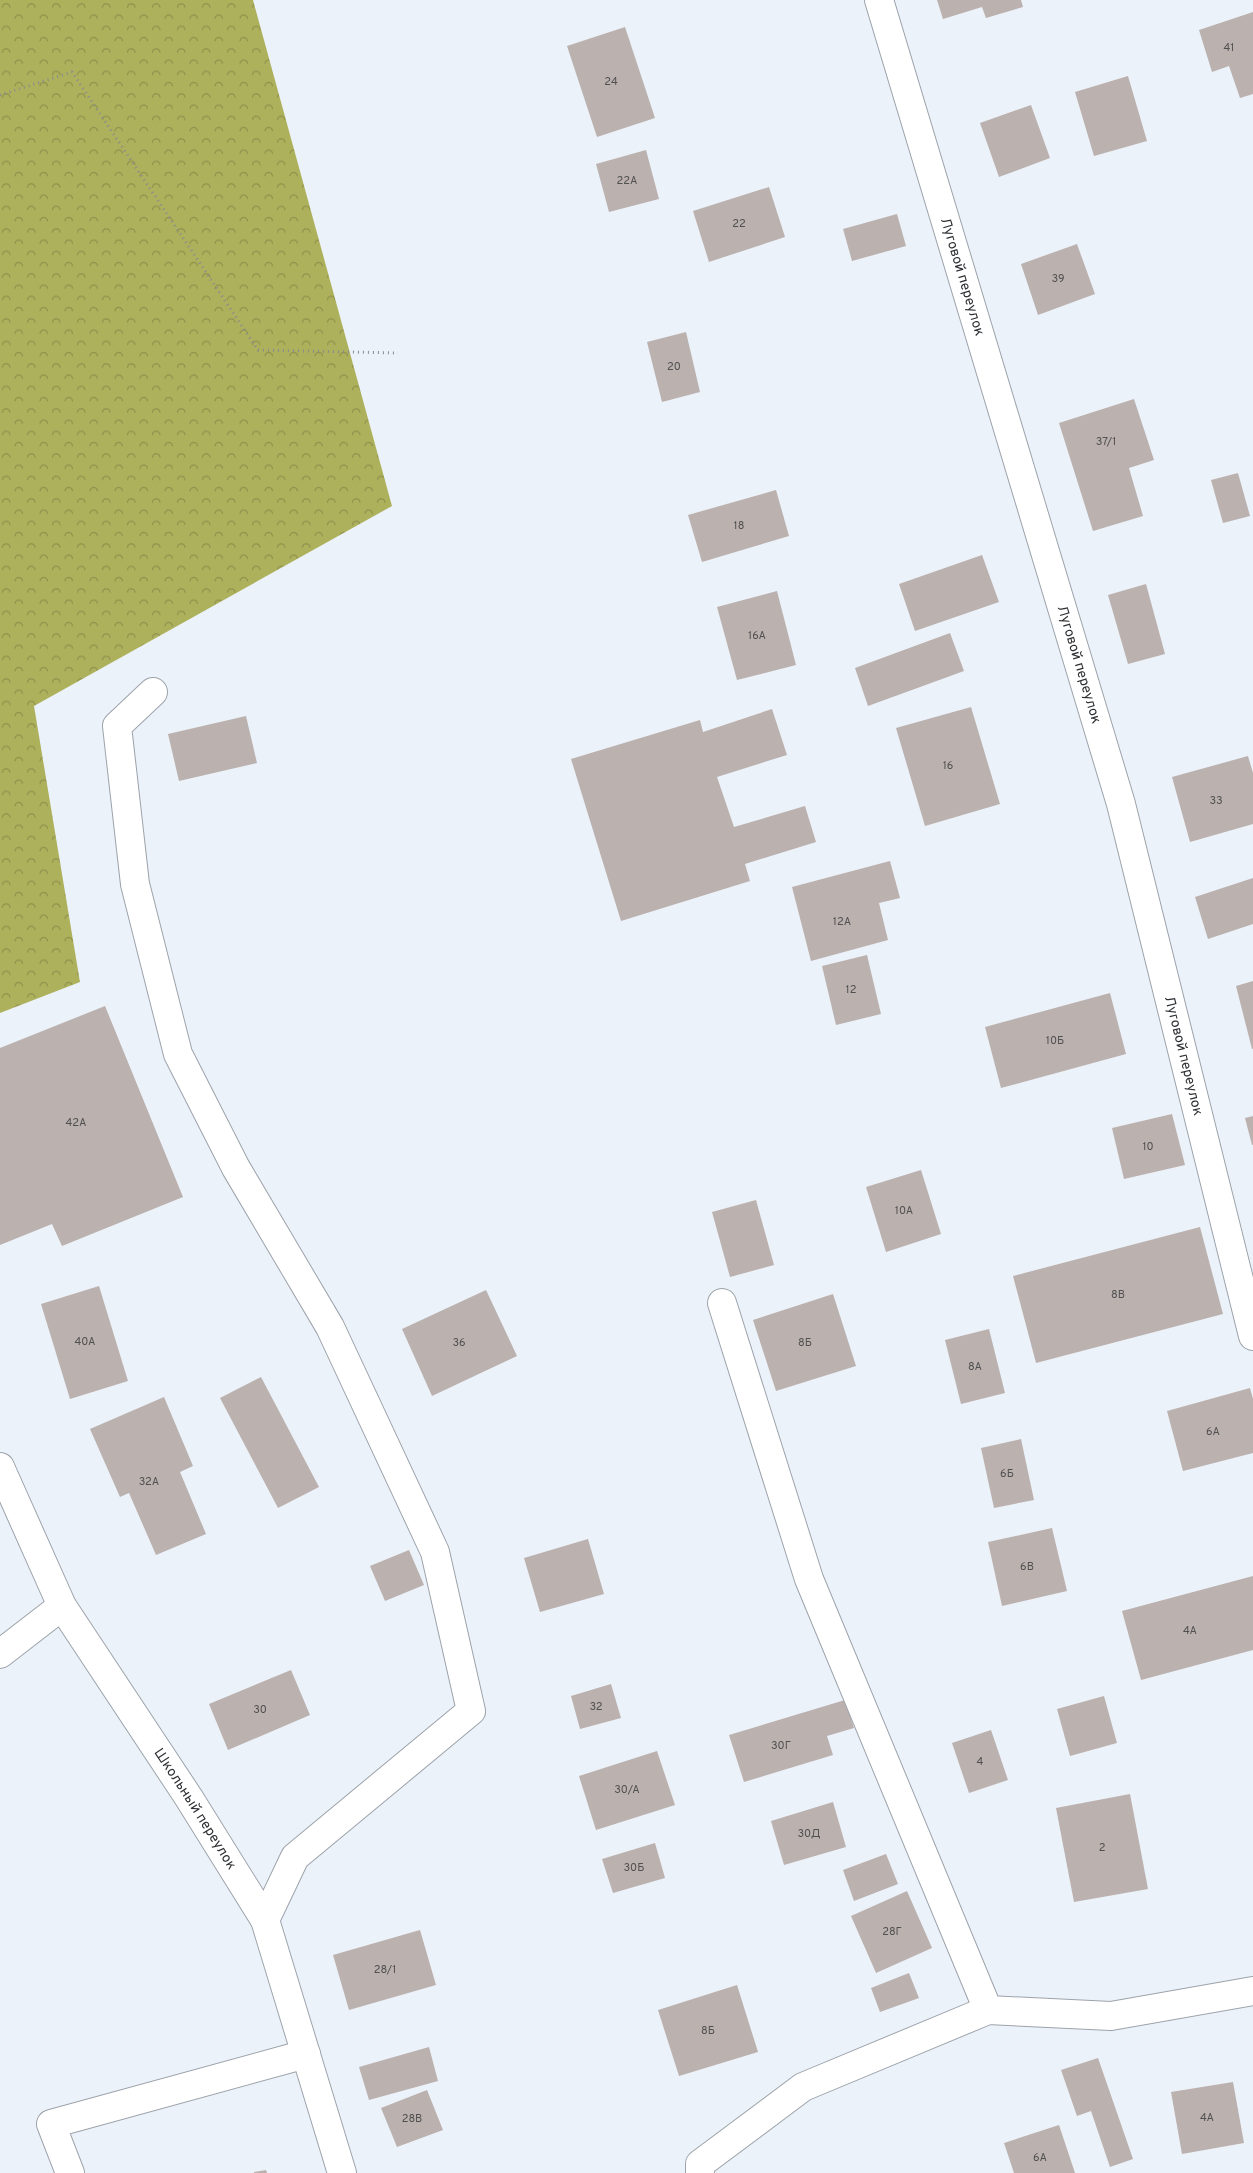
<svg xmlns="http://www.w3.org/2000/svg" width="1253" height="2173" font-family="Overpass,sans-serif">
<style>
.forest{fill:url(#forest-crowns)}
.building{fill:#bbb1ae}
.lines{fill:none;stroke-linecap:round;stroke-linejoin:round}
.minor-casing{stroke:#9da3aa;stroke-width:30}
.path{stroke:#878b90;stroke-width:3;stroke-dasharray:1 4;stroke-linecap:butt}
.minor{stroke:#fff;stroke-width:28}
.labels{text-anchor:middle;dominant-baseline:central;stroke-width:4;stroke-linejoin:round;paint-order:stroke}
.number-label{font-size:11px;fill:#505051}
.street-label{font-size:14px;fill:#2d2f32;stroke:#ecf2fa}
</style>
<defs>
<pattern id="forest-crowns" width="20" height="18" patternUnits="userSpaceOnUse" patternTransform="scale(1.25)"><rect width="20" height="18" fill="#aeb15b"/><path d="M2 6a3 3 0 1 1 6 0M12 15a3 3 0 1 1 6 0" fill="none" stroke="#8e904c"/></pattern>
</defs>
<rect width="100%" height="100%" fill="#ecf2fa"/>
<polygon class="forest" points="0,0 253,0 392,506 34,706 80,982 0,1013"/>
<g class="building">
<polygon points="937,0 1021,0 1023,7 986,18 982,7 943,19"/>
<polygon points="1253,12 1253,94 1240,98 1229,66 1212,72 1199,30"/>
<polygon points="625,27 655,118 597,137 567,46"/>
<polygon points="1128,76 1147,141 1094,156 1075,92"/>
<polygon points="1031,105 1050,158 999,177 980,123"/>
<polygon points="646,150 659,199 609,212 596,164"/>
<polygon points="769,187 785,237 709,262 693,211"/>
<polygon points="897,214 906,246 852,261 843,229"/>
<polygon points="1077,244 1095,294 1038,315 1021,264"/>
<polygon points="686,332 700,392 662,402 647,342"/>
<polygon points="1134,399 1154,460 1129,468 1143,516 1093,531 1059,423"/>
<polygon points="1238,473 1250,516 1223,523 1211,480"/>
<polygon points="776,490 789,536 702,562 688,515"/>
<polygon points="982,555 999,602 915,631 899,584"/>
<polygon points="1146,584 1165,654 1128,664 1108,595"/>
<polygon points="777,591 796,665 737,680 717,607"/>
<polygon points="950,633 964,671 868,706 855,668"/>
<polygon points="971,707 1000,804 925,826 896,728"/>
<polygon points="772,709 787,755 717,777 734,827 805,806 816,842 745,864 750,881 621,921 571,759 700,720 703,732"/>
<polygon points="246,716 257,763 179,781 168,734"/>
<polygon points="1248,756 1253,773 1253,824 1190,842 1172,777"/>
<polygon points="890,861 900,898 879,903 888,940 811,961 792,887"/>
<polygon points="1253,878 1253,924 1208,939 1195,897"/>
<polygon points="867,955 881,1014 836,1025 822,966"/>
<polygon points="1253,981 1253,1049 1252,1049 1236,986"/>
<polygon points="1110,993 1126,1054 1001,1088 985,1027"/>
<polygon points="105,1006 183,1197 62,1246 52,1224 0,1245 0,1048"/>
<polygon points="1172,1114 1185,1165 1124,1179 1112,1128"/>
<polygon points="1253,1116 1253,1145 1252,1145 1245,1118"/>
<polygon points="921,1170 941,1234 886,1252 866,1187"/>
<polygon points="756,1200 774,1265 730,1277 712,1212"/>
<polygon points="1200,1227 1223,1314 1036,1363 1013,1276"/>
<polygon points="99,1286 128,1381 70,1399 41,1304"/>
<polygon points="486,1290 517,1356 432,1396 402,1329"/>
<polygon points="833,1294 856,1366 776,1391 753,1320"/>
<polygon points="989,1329 1005,1393 961,1404 945,1340"/>
<polygon points="261,1377 319,1487 278,1508 220,1398"/>
<polygon points="1250,1388 1253,1399 1253,1453 1183,1471 1167,1411"/>
<polygon points="164,1397 193,1466 180,1472 206,1534 156,1555 129,1493 120,1497 90,1429"/>
<polygon points="1021,1439 1034,1500 994,1508 981,1448"/>
<polygon points="1052,1528 1067,1591 1002,1606 988,1542"/>
<polygon points="588,1539 604,1594 540,1612 524,1558"/>
<polygon points="409,1550 424,1585 385,1601 370,1566"/>
<polygon points="1253,1576 1253,1650 1141,1680 1122,1611"/>
<polygon points="291,1670 310,1715 228,1750 209,1704"/>
<polygon points="611,1684 621,1718 580,1729 571,1696"/>
<polygon points="1104,1696 1117,1743 1070,1756 1057,1709"/>
<polygon points="845,1700 854,1728 827,1736 833,1755 744,1782 729,1735"/>
<polygon points="991,1730 1008,1780 969,1793 952,1743"/>
<polygon points="657,1751 675,1805 596,1830 579,1776"/>
<polygon points="1130,1794 1148,1889 1074,1902 1056,1808"/>
<polygon points="833,1802 846,1847 784,1865 771,1821"/>
<polygon points="655,1843 665,1878 613,1893 602,1859"/>
<polygon points="886,1854 898,1884 854,1901 843,1870"/>
<polygon points="907,1891 932,1948 876,1973 851,1916"/>
<polygon points="420,1930 436,1985 349,2010 333,1955"/>
<polygon points="909,1973 919,1998 880,2012 871,1988"/>
<polygon points="737,1985 758,2052 679,2076 658,2010"/>
<polygon points="429,2047 438,2081 369,2100 359,2067"/>
<polygon points="1098,2058 1133,2159 1110,2167 1091,2111 1077,2116 1061,2070"/>
<polygon points="1233,2082 1244,2143 1182,2154 1171,2092"/>
<polygon points="427,2090 443,2130 397,2147 381,2108"/>
<polygon points="1059,2125 1075,2173 1014,2173 1004,2143"/>
<polygon points="266,2170 267,2173 254,2173 254,2172"/>
</g>
<g class="lines">
<g class="minor-casing">
<g id="minor">
<path id="s1" d="M 879,0 L 1121,804 L 1253,1336"/>
<polyline points="153,692 117,726 135,884 178,1054 236,1168 330,1327 435,1552 471,1711 295,1857 265,1920"/>
<polyline points="722,1303 809,1579 988,2010 1111,2016 1253,1991"/>
<path id="s2" d="M 0,1467 L 62,1606 L 189,1798 L 265,1920 L 342,2173"/>
<polyline points="0,1654 62,1606"/>
<polyline points="70,2173 51,2124 306,2054"/>
<polyline points="700,2173 700,2164 803,2087 988,2010"/>
</g>
</g>
<polyline class="path" points="0,95 72,72 258,350 398,353"/>
<use href="#minor" class="minor"/>
</g>
<g class="labels">
<g class="number-label">
<text x="1229" y="48">41</text>
<text x="611" y="82">24</text>
<text x="627" y="181">22А</text>
<text x="739" y="224">22</text>
<text x="1058" y="279">39</text>
<text x="674" y="367">20</text>
<text x="1106" y="442">37/1</text>
<text x="739" y="526">18</text>
<text x="757" y="636">16А</text>
<text x="948" y="766">16</text>
<text x="1216" y="801">33</text>
<text x="842" y="922">12А</text>
<text x="851" y="990">12</text>
<text x="1055" y="1041">10Б</text>
<text x="76" y="1123">42А</text>
<text x="1148" y="1147">10</text>
<text x="904" y="1211">10А</text>
<text x="1118" y="1295">8В</text>
<text x="85" y="1342">40А</text>
<text x="459" y="1343">36</text>
<text x="805" y="1343">8Б</text>
<text x="975" y="1367">8А</text>
<text x="1213" y="1432">6А</text>
<text x="1007" y="1474">6Б</text>
<text x="149" y="1482">32А</text>
<text x="1027" y="1567">6В</text>
<text x="1190" y="1631">4А</text>
<text x="596" y="1707">32</text>
<text x="260" y="1710">30</text>
<text x="781" y="1746">30Г</text>
<text x="980" y="1762">4</text>
<text x="627" y="1790">30/А</text>
<text x="809" y="1834">30Д</text>
<text x="1102" y="1848">2</text>
<text x="634" y="1868">30Б</text>
<text x="892" y="1932">28Г</text>
<text x="385" y="1970">28/1</text>
<text x="708" y="2031">8Б</text>
<text x="1207" y="2118">4А</text>
<text x="412" y="2119">28В</text>
<text x="1040" y="2158">6А</text>
</g>
<g class="street-label">
<text stroke="none"><textPath href="#s1" startOffset="289">Луговой переулок</textPath></text>
<text stroke="none"><textPath href="#s1" startOffset="694">Луговой переулок</textPath></text>
<text stroke="none"><textPath href="#s1" startOffset="1099">Луговой переулок</textPath></text>
<text stroke="none"><textPath href="#s2" startOffset="395">Школьный переулок</textPath></text>
</g>
</g>
</svg>
